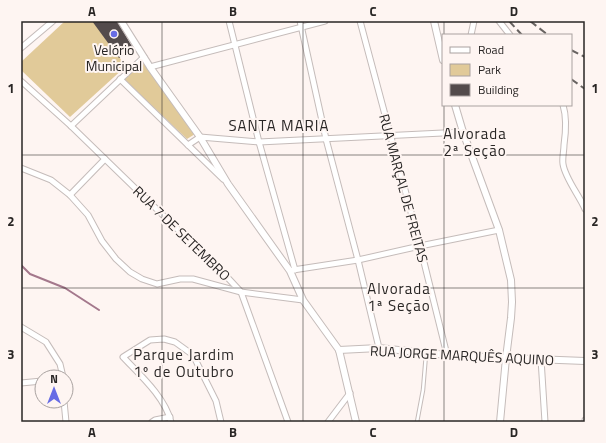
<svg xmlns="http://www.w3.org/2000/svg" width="606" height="443" font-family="'Titillium Web',sans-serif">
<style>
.green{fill:#e1ca99}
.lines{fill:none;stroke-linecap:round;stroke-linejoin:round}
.stream{stroke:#a4788c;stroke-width:2}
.building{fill:#534b4c}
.service-casing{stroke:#c5bcba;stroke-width:4.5}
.minor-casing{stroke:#c5bcba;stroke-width:7}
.tertiary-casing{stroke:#c5bcba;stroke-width:8}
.service{stroke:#fff;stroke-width:2.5}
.minor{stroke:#fff;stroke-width:5}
.tertiary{stroke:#fff;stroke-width:6}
.rail{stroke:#686361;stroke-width:2;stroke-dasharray:8 4;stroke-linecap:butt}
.grid{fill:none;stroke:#292625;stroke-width:1;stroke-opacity:0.55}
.poi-dot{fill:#676ce5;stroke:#fef5f2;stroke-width:1.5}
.labels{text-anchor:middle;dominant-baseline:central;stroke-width:4;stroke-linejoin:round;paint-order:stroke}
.poi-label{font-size:14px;fill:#292625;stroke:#fef5f2}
.street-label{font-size:14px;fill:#292625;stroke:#fef5f2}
.neighbourhood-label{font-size:15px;letter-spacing:1px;fill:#292625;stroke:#fef5f2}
.neatline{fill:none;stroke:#292625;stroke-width:1.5}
.grid-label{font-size:13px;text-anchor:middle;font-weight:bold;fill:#292625}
</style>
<rect width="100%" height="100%" fill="#fef5f2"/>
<g class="green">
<polygon points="65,21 99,21 125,67 70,117 21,70 21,62"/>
<polygon points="143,60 195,134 187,139 124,79"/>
</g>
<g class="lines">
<polyline class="stream" points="21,265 30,274 65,288 99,310"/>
</g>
<polygon class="building" points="92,21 117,21 133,48 119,58"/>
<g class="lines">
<g class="service-casing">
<polyline id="service" points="417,422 423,390 426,354"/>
</g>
<g class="minor-casing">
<g id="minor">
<polyline points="229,21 259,142 295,270"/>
<polyline points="300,21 326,139 358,260 379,348"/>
<polyline points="360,21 420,246 447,355"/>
<polyline points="499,21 510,35"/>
<polyline points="471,35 474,21"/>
<polyline points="21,48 53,21"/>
<polyline points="150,67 325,21"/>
<polyline points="120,79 223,179"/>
<polyline points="21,81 71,126 204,255 227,277 241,292 288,422"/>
<path d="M 563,105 C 567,118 566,131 564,145 C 564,151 562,158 563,164 C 565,178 579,195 585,209"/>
<polyline points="71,126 144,57"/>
<polyline points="188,145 200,137 259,142 463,132"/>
<polyline points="21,168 51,180 70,195 88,215 102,241 116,259 130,272 142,279 157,284 180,279 193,279 241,292 303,300"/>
<polyline points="70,195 105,159"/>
<polyline points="293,270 358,260 420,246 499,230"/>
<polyline points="21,327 46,342 60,364 63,377"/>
<polyline points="541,359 545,422"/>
<polyline points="21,383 42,381"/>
<polyline points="64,401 66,422"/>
<polyline points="152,422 155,420 170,417"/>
<path d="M 171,422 C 165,397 140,375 123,357 L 150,340 L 164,339 L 175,342 L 193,355 L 216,401 L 221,422"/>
<polyline points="328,422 350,393"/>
<polyline points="585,422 585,420"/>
</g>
</g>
<g class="tertiary-casing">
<g id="tertiary">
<polyline points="121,21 150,67 200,137 228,184 290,271 303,300 339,350 356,422"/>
<polyline points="434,21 443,60"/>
<polyline points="455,105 463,132 499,230 511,280 512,302 511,318 506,358 500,422"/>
<polyline points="339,350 379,348 447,355 506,358 585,361"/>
</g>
</g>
<use href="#service" class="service"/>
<use href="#minor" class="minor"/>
<use href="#tertiary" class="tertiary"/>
<g class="rail">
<polyline points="509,21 522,35"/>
<polyline points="530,21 548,35"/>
<polyline points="571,50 585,57"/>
<polyline points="571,79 585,89"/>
</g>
</g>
<path class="grid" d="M 162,21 L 162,422M 303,21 L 303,422M 444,21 L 444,35M 444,105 L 444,422M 21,155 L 585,155M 21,288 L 585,288"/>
<circle class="poi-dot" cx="114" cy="34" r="4"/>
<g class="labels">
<g class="poi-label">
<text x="114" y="49">Velório<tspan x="114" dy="16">Municipal</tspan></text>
</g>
<g class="street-label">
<text transform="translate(404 188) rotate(75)">RUA MARÇAL DE FREITAS</text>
<text transform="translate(182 233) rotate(44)">RUA 7 DE SETEMBRO</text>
<text transform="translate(462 355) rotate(3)">RUA JORGE MARQUÊS AQUINO</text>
</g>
<g class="neighbourhood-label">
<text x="279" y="125">SANTA MARIA</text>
<text x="475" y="133">Alvorada<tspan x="475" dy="17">2ª Seção</tspan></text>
<text x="399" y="288">Alvorada<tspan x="399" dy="17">1ª Seção</tspan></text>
<text x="184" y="354">Parque Jardim<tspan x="184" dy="17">1º de Outubro</tspan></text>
</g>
</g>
<rect width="606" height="443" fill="none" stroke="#fef5f2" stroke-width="44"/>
<rect x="442" y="34" width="130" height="72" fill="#fef5f2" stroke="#a9a2a0"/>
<rect x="450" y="47" width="20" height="6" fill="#ffffff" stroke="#a9a2a0"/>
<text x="478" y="54" font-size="12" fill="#292625">Road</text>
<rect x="450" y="64" width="20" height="12" fill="#e1ca99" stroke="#a9a2a0"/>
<text x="478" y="74" font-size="12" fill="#292625">Park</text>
<rect x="450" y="84" width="20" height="12" fill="#534b4c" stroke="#a9a2a0"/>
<text x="478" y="94" font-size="12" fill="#292625">Building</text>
<g transform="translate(54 389)"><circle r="19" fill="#fef5f2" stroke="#a9a2a0"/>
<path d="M0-3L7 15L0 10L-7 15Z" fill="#676ce5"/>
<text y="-6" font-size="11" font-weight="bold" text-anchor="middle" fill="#292625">N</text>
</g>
<rect x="22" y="22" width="562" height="399" class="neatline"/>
<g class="grid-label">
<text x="92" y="16">A</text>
<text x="233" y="16">B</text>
<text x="373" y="16">C</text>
<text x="514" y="16">D</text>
<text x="11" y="93">1</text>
<text x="595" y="93">1</text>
<text x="11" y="226">2</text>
<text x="595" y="226">2</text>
<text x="11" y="359">3</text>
<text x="595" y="359">3</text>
<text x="92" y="437">A</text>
<text x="233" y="437">B</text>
<text x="373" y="437">C</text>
<text x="514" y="437">D</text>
</g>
</svg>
